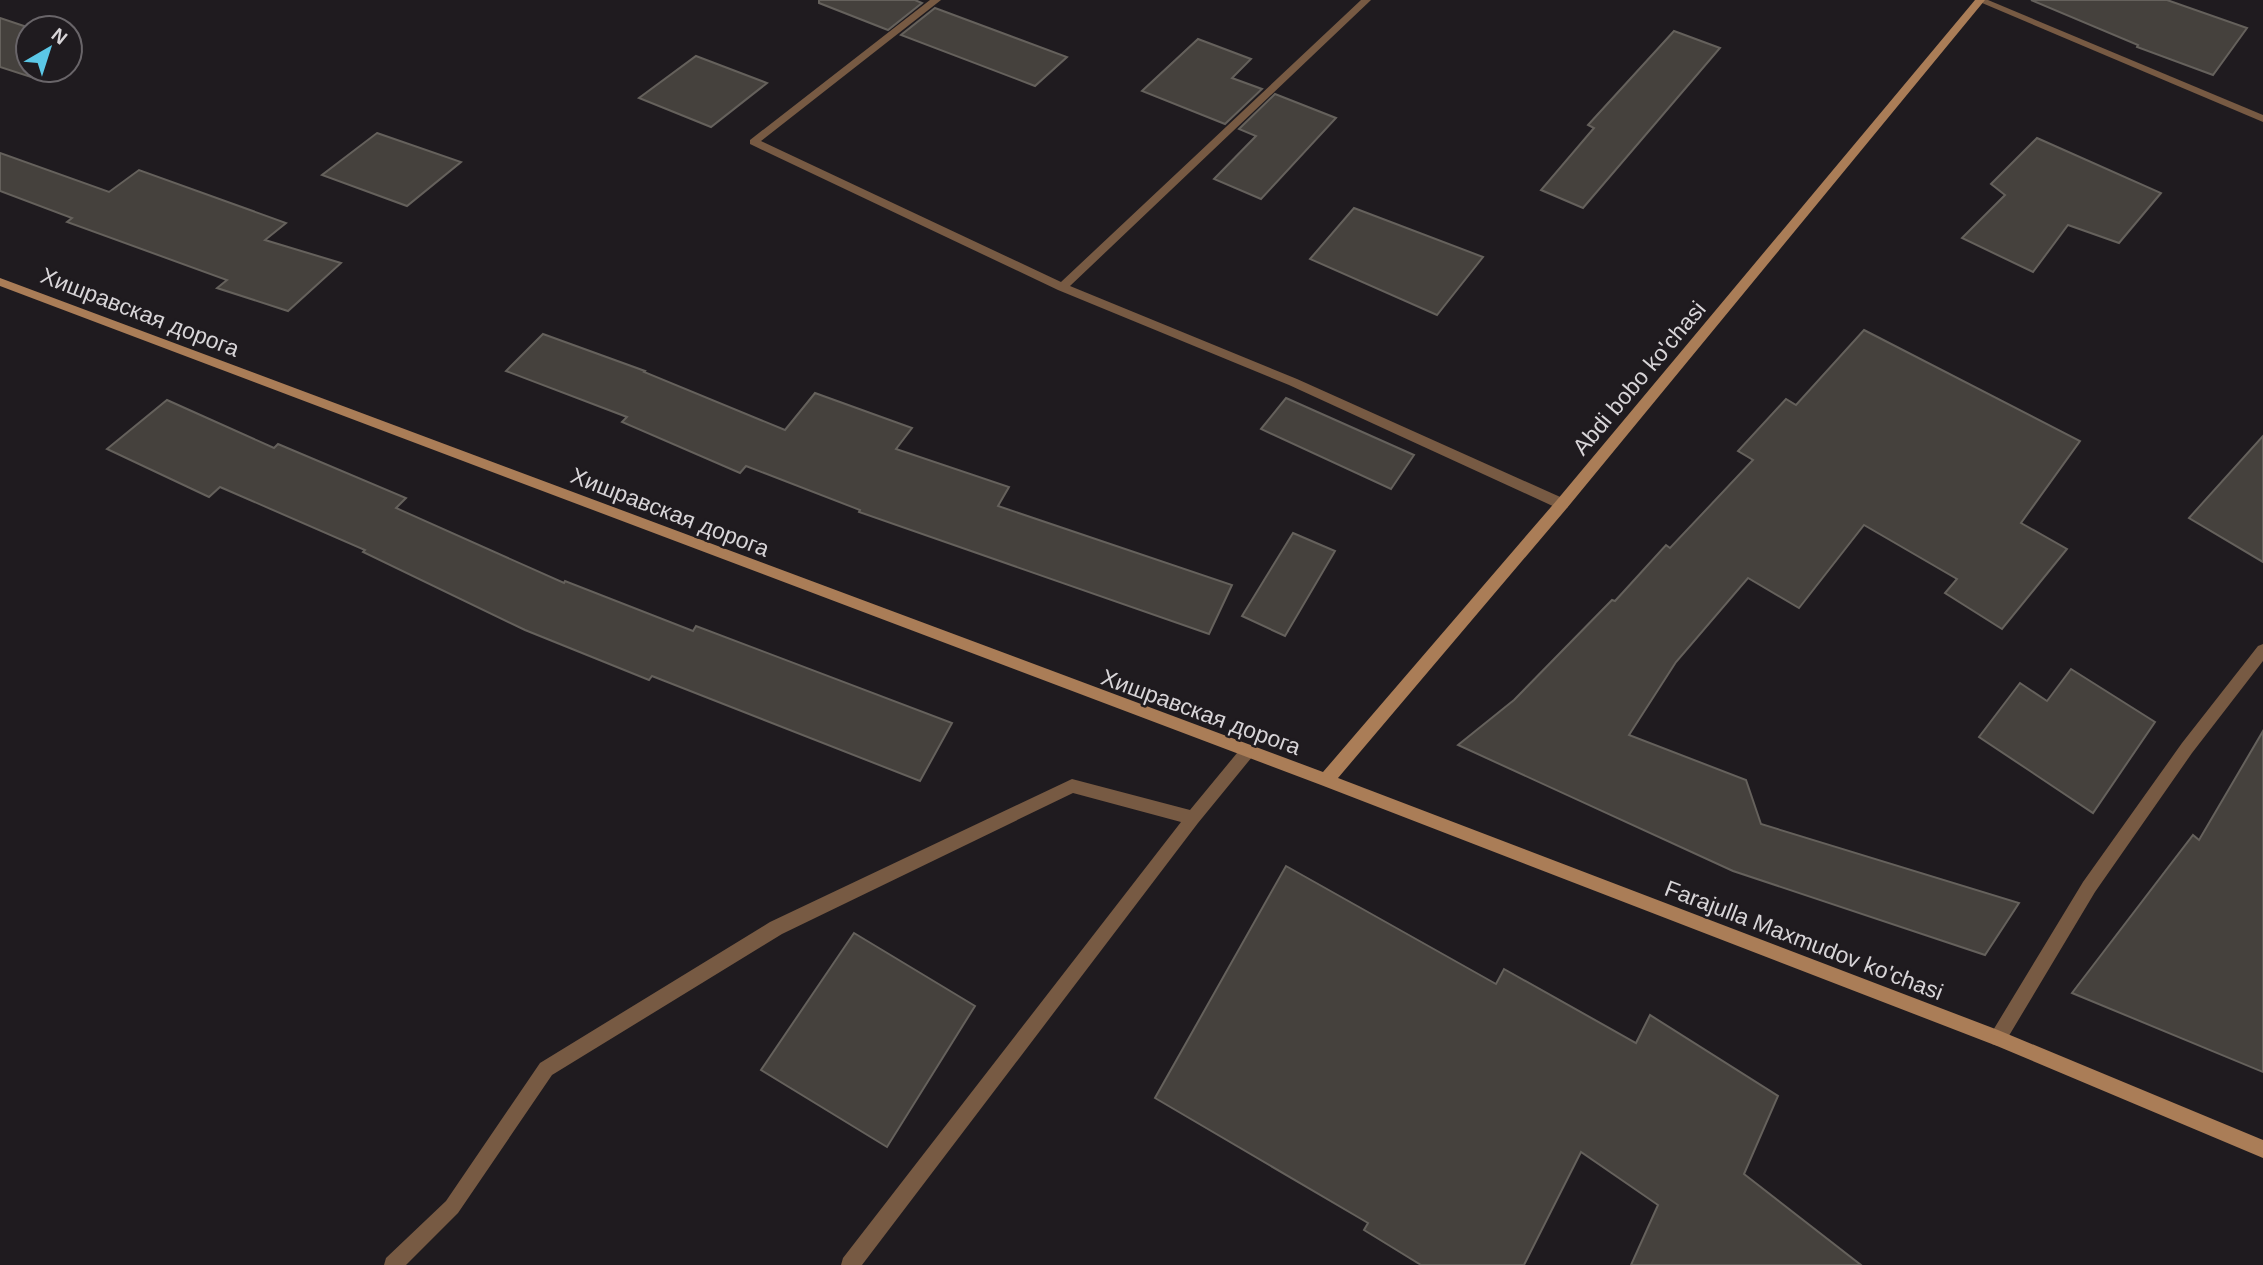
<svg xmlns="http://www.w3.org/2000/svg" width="2263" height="1265" font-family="Helvetica,sans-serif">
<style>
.building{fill:#45413d;stroke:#65615c;stroke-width:2}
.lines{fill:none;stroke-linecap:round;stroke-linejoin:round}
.lane{fill:#775a43;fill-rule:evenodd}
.street{fill:#775a43;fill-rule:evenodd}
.secondary{fill:#aa7d57;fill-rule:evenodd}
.labels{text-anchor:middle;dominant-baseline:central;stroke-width:5;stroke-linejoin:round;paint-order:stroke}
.street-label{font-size:23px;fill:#d8d5d8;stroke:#1f1b1f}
</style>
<rect width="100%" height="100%" fill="#1f1b1f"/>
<g class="building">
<polygon points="819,0 915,0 922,3 888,30 819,3"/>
<polygon points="2031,0 2167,0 2247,28 2213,75 2137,47 2138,45"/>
<polygon points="935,8 1067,57 1035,86 901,35"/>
<polygon points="0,18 30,28 28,28 28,70 47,70 34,78 0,67"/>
<polygon points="1674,31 1720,48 1583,208 1541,190 1594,128 1588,125"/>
<polygon points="1198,39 1251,59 1232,78 1262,89 1225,124 1142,91"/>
<polygon points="696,56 767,83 711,127 639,98"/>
<polygon points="1275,94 1336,118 1261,199 1214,179 1256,136 1239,129"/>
<polygon points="377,133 461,162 407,206 322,175"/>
<polygon points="2037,138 2161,193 2119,243 2068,225 2033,272 1962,238 2005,195 1991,184"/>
<polygon points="0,153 109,192 139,170 286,223 265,240 341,263 288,311 217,288 227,280 67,222 72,218 0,191"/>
<polygon points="1354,208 1483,257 1437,315 1310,259"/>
<polygon points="1864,330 2080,441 2021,523 2067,549 2002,629 1945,593 1957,579 1864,525 1799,608 1748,578 1676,662 1629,735 1746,780 1761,824 2019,903 1985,955 1733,871 1458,745 1514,700 1612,600 1615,601 1666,545 1670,548 1753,460 1738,451 1786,399 1796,405"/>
<polygon points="543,334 645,371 644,372 785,430 815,393 912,428 896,449 1009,487 998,506 1232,585 1209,634 859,512 860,510 746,466 740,473 622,422 627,417 506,371"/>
<polygon points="1286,398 1414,455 1391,489 1261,429"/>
<polygon points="167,400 274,448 278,444 406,498 396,508 564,583 565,581 693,631 696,626 952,723 920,781 652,676 649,680 525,630 363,552 365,550 220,487 209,497 107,449"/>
<polygon points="2263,436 2263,562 2189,518"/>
<polygon points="1293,533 1335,551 1285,636 1242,616"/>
<polygon points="2071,669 2155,722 2093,813 1979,737 2020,683 2047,701"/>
<polygon points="2263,731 2263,1072 2072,993 2193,835 2199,840"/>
<polygon points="1286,866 1496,984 1504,969 1636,1043 1650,1015 1778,1096 1744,1174 1861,1265 1631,1265 1658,1205 1581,1152 1524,1265 1421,1265 1364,1230 1368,1223 1155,1098"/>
<polygon points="854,933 975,1006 887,1147 761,1070"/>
</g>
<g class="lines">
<polygon class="lane" points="1975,0 1988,0 2263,115 2263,122"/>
<g class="street">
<polygon points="930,0 941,0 761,141 1061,282 1361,0 1371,0 1070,286 1297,379 1567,500 1569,504 1567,508 1557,508 1289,385 1058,290 750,144 750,140"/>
<polygon points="2263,644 2263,661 2192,753 2095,892 2004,1044 1998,1046 1992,1044 1990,1038 1992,1032 2083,882 2182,743 2258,646"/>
<polygon points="1247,745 1252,747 1254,752 1252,757 1198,823 862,1265 841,1265 843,1258 1181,822 1073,793 782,934 552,1075 458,1213 406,1265 384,1265 386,1258 446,1201 540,1063 770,922 1072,779 1190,810 1242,747"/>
</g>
<polygon class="secondary" points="1975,0 1985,0 1567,508 1338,778 1998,1030 2263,1140 2263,1158 1997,1046 1321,785 0,286 0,278 1323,772 1557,500"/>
</g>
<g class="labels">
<g class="street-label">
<text transform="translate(140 312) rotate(21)">Хишравская дорога</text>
<text transform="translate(1639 378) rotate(-50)">Abdi bobo ko'chasi</text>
<text transform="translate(670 512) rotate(21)">Хишравская дорога</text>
<text transform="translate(1201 712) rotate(20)">Хишравская дорога</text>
<text transform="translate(1804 940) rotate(21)">Farajulla Maxmudov ko'chasi</text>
</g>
</g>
<g transform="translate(49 49) rotate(39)"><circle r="33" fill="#1f1b1f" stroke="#696569" stroke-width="2"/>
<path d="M0-5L12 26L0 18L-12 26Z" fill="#5bc8e7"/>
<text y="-10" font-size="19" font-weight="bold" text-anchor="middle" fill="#d8d5d8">N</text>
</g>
</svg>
